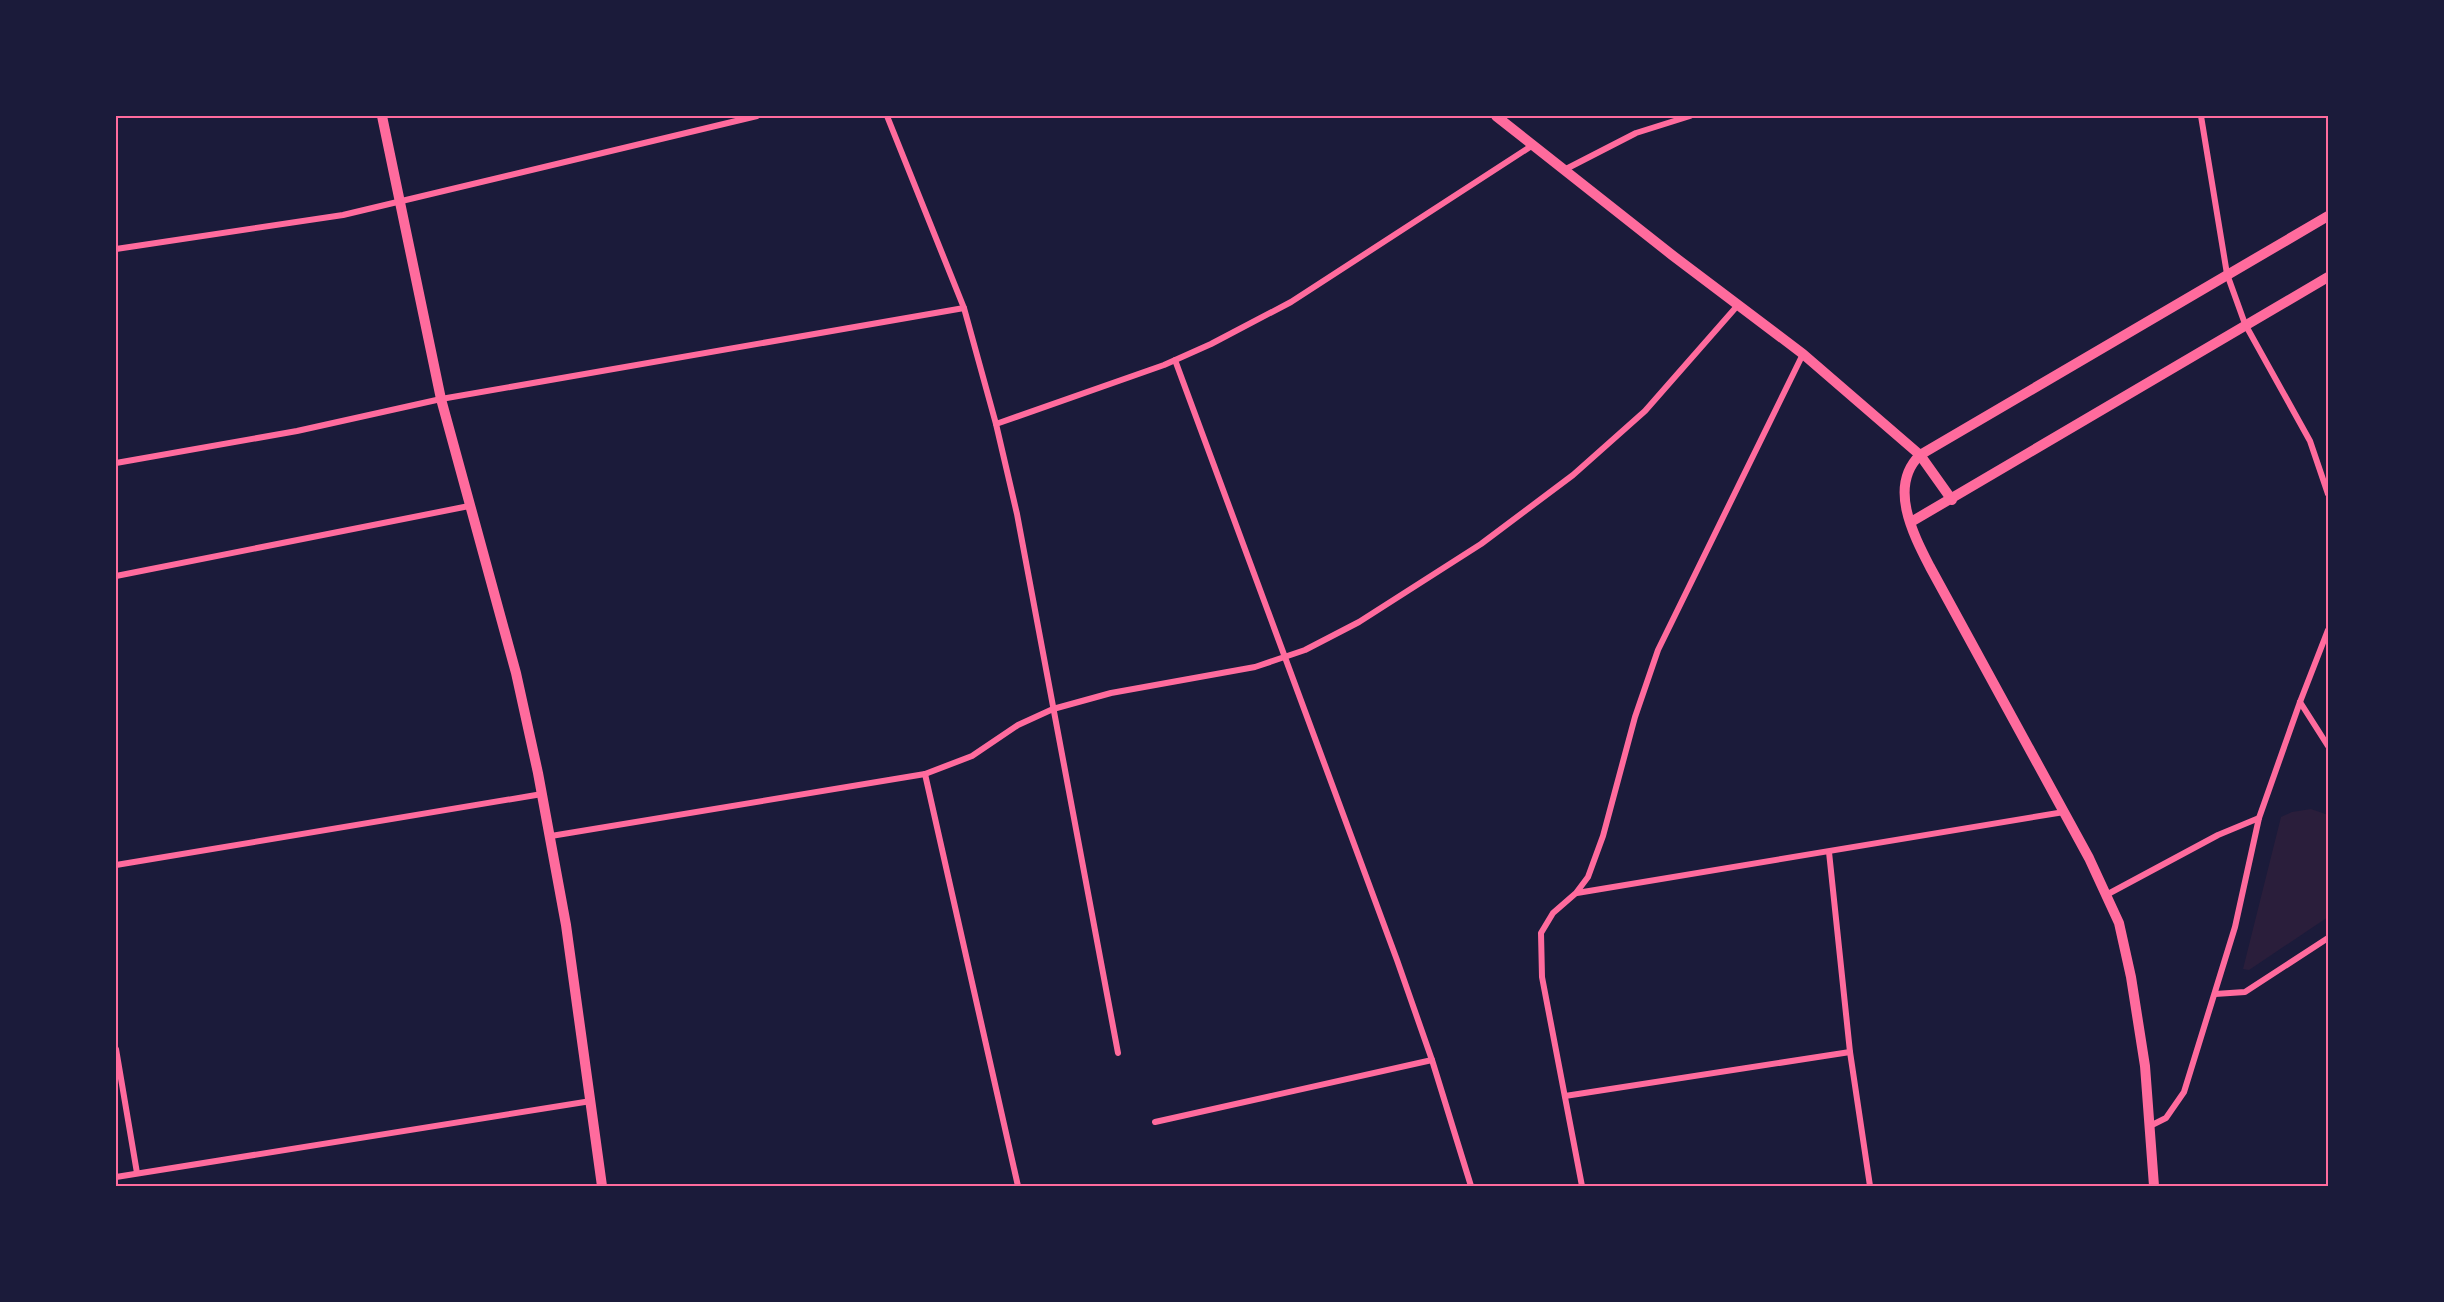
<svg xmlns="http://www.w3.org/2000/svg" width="2444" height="1302" font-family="'Work Sans',sans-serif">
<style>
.green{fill:#2a1e3b}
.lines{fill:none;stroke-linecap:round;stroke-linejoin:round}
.minor{stroke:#ff6b9d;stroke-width:6}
.tertiary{stroke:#ff6b9d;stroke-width:10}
.neatline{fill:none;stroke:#ff6b9d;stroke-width:2}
</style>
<rect width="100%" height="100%" fill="#1b1b3a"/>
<polygon class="green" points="2311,809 2328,815 2328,917 2249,970 2243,969 2281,817 2292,812"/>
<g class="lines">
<g class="minor">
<polyline points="887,116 964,308 996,424 1017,514 1118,1053"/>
<polyline points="2201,116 2227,274 2245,324 2310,441 2328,494"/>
<polyline points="1564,170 1636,133 1690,116"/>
<polyline points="116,249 343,215 757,116"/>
<polyline points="1175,360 1397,960 1432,1060 1471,1186"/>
<polyline points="996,424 1164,365 1211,344 1291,302 1533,145"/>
<polyline points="116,463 297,431 441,399 964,308"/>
<polyline points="116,576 469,506"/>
<polyline points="2300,702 2328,746"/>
<polyline points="925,774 1018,1186"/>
<polyline points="551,836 925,774 972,756 1018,725 1053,709 1111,693 1255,667 1305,650 1359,622 1481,544 1573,475 1645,411 1738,305"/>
<polyline points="1829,852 1850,1052 1870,1186"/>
<polyline points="116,865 542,794"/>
<polyline points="1577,893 2064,812"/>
<polyline points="2108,894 2218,835 2259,818"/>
<polyline points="2215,994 2245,992 2328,938"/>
<polyline points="116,1049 137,1173"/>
<polyline points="1565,1096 1850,1052"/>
<polyline points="1155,1122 1432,1060"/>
<polyline points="2150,1126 2166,1118 2184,1092 2235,927 2259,818 2300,702 2328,630"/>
<polyline points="116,1177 591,1101"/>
<polyline points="1582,1186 1542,977 1541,933 1553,913 1576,893 1588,877 1603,836 1635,717 1658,650 1803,354"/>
</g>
<g class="tertiary">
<polyline points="382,116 441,399 516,673 538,773 566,925 602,1186"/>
<polyline points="1496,116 1672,255 1803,354 1920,455 1952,500"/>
<polyline points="1911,522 2328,277"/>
<path d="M 2154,1186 L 2145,1066 L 2131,977 L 2119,923 L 2089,858 L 1930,567 C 1913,534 1888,486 1920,455 L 2328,216"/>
</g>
</g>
<rect width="2444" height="1302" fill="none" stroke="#1b1b3a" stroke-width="234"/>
<rect x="117" y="117" width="2210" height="1068" class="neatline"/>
</svg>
